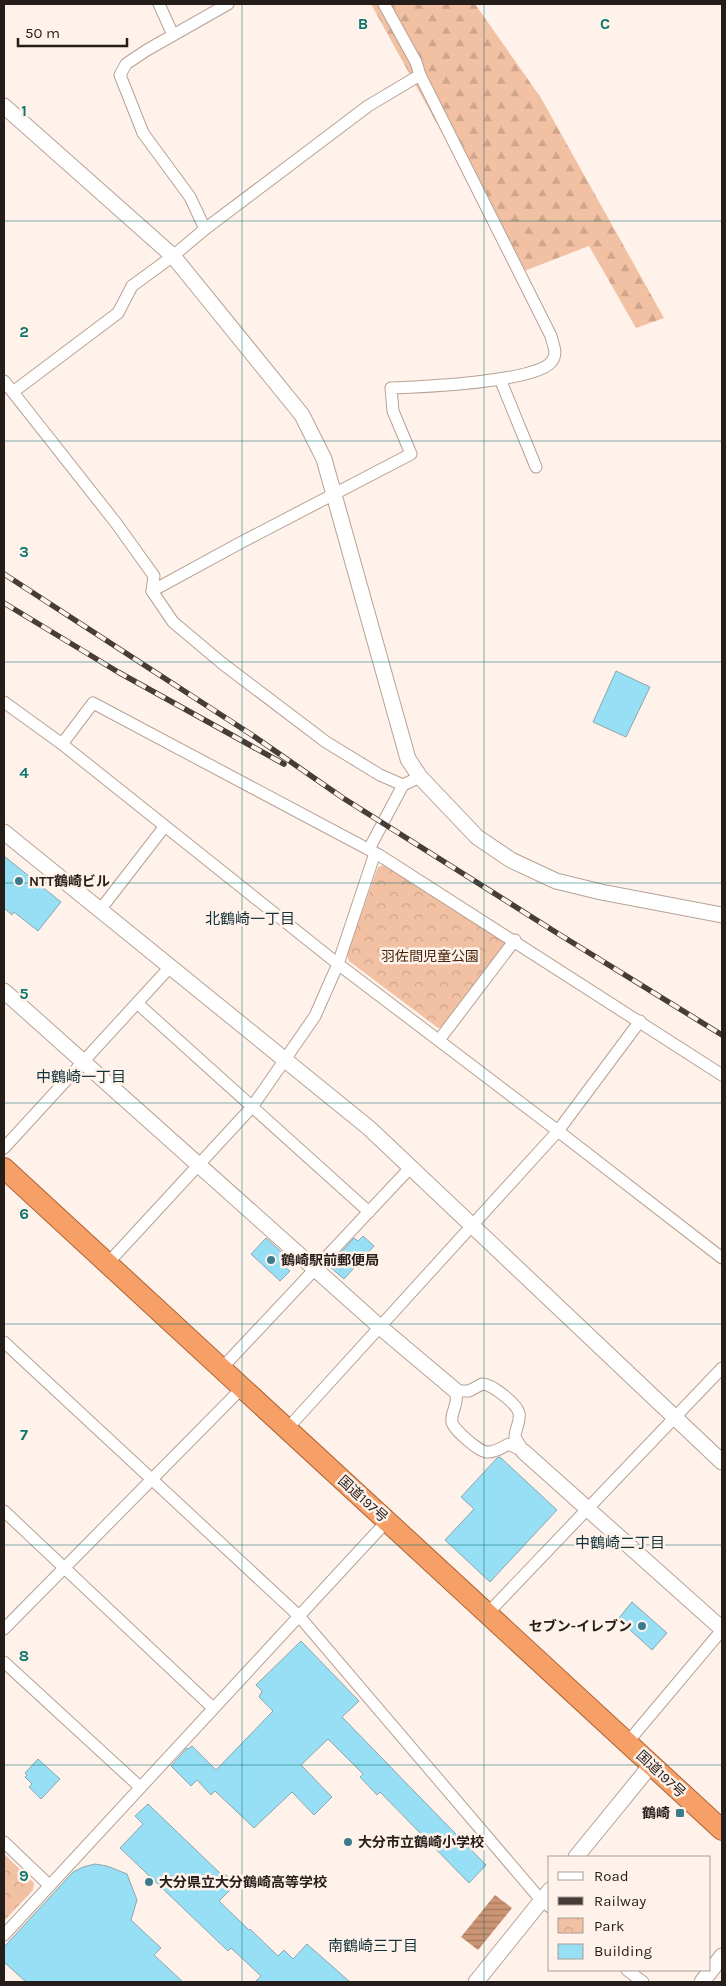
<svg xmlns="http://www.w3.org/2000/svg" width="726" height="1986" font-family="Karla,'Noto Sans JP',sans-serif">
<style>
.forest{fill:url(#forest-firs)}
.park{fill:url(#park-crowns)}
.water{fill:url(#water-rules)}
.building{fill:#96dff4;stroke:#8ea6ad}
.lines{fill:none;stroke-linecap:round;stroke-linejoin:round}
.minor-casing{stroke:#b6a296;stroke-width:13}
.tertiary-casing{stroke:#b6a296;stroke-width:17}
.trunk-casing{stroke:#ab6333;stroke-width:22}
.minor{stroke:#fff;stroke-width:11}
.tertiary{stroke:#fff;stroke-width:15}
.trunk{stroke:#f6a067;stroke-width:20}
.rail-casing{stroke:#463d38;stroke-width:5.5}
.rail{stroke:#fff2ea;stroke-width:4;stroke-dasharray:11;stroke-linecap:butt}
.grid{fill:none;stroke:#0f766e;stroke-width:1;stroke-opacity:0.55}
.poi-dot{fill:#3a7c8e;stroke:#fff2ea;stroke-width:2}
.labels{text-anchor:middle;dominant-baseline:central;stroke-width:5;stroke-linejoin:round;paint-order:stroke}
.poi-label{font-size:14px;font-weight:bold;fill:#251d19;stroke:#fff2ea;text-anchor:start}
.park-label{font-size:14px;fill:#47240b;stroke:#fff2ea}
.street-label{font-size:14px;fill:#251d19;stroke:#fff2ea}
.neighbourhood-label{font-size:15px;fill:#13333b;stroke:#fff2ea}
.grid-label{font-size:16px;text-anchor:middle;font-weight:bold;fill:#0f766e;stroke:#fff2ea;stroke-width:5;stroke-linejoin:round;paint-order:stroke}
</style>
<defs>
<pattern id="forest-firs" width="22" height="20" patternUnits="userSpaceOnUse" patternTransform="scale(1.25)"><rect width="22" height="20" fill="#f2c0a2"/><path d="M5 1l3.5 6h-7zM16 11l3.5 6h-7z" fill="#cfa58b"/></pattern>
<pattern id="park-crowns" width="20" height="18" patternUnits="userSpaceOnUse" patternTransform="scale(1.25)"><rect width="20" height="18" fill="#f2c0a2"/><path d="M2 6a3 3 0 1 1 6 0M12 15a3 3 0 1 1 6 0" fill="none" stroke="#cfa58b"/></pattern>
<pattern id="water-rules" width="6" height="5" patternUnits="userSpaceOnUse" patternTransform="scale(1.25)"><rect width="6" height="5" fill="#cb9575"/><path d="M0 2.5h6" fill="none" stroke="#a5795f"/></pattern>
</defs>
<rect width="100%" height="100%" fill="#fff2ea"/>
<polygon class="forest" points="371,4 475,4 541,98 664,318 636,328 589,246 519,273"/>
<g class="park">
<polygon points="384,865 505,940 506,948 445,1027 438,1028 349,961 347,955 378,867"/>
<polygon points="4,1854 34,1883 33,1890 4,1921"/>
</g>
<polygon class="water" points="495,1895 512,1908 478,1950 461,1937"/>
<g class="building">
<polygon points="616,671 650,687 626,737 593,722"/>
<polygon points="4,856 61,902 38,931 14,912 12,915 4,908"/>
<polygon points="363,1236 374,1246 344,1279 330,1267 330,1264 354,1238 358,1241"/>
<polygon points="266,1238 288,1258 282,1264 290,1271 280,1281 251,1254"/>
<polygon points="500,1457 557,1510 490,1582 445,1540 474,1509 461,1497 497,1458"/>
<polygon points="632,1602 667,1633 652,1650 618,1619"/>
<polygon points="301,1641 359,1701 342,1717 486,1865 469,1883 380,1792 377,1795 360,1777 363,1774 328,1739 301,1765 332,1797 314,1815 292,1792 254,1828 215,1791 211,1795 197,1780 191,1786 171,1766 187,1748 188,1749 192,1746 216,1770 273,1711 259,1697 262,1691 256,1685"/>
<polygon points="38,1759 60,1779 41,1799 29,1787 32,1784 25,1777 27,1775 25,1773"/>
<polygon points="148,1804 223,1876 225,1874 236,1884 219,1901 249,1930 250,1929 278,1956 284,1950 293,1959 307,1944 350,1982 255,1982 261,1976 231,1948 228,1951 120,1848 143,1824 135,1816"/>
<polygon points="95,1864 107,1866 127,1874 137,1900 131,1920 161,1948 154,1955 183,1982 26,1982 4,1962 4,1947 73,1872 83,1867"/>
</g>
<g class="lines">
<g class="minor-casing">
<g id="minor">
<polyline points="159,4 173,35"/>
<polyline points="384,4 416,62 420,75"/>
<polyline points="205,229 190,197 143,133 120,75 126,64 147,50 228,4"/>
<polyline points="500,379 536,467"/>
<polyline points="4,381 116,523 154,576 152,591 173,622 223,664 326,742 380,775 403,785 420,777"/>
<path d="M 13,392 L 118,313 L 132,286 L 173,256 L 205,229 L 368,106 L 420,75 L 551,336 C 553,345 558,353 552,361 C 539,382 418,387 391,388 L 393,411 L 411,454 L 240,543 L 152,591"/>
<polyline points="4,702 62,744 338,964 558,1131 722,1258"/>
<polyline points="62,744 93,703 379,855 722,1075"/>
<polyline points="369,849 403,785"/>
<polyline points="100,910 165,826"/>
<polyline points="137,1003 369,1212"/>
<polyline points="439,1040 515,940"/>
<polyline points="4,1148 170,967"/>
<polyline points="108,1263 252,1107 315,1016 338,964 375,853"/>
<polyline points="4,1342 299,1616 541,1900 550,1907"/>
<polyline points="221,1369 410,1168"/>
<path d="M 482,1384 C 492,1384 517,1404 519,1413 C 521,1421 515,1429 515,1437 L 524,1452 L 509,1444 C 503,1447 494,1453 487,1452 C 479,1452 453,1429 452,1422 C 450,1412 459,1406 456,1391 L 469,1391 Z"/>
<polyline points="287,1429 558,1131 640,1021"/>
<polyline points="4,1511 213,1708"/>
<polyline points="488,1613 722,1368"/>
<polyline points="4,1629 242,1388"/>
<polyline points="4,1662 140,1787"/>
<polyline points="627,1743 722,1630"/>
<polyline points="4,1842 49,1885"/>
<polyline points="4,1935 387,1521"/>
<polyline points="627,1970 643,1982"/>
</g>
</g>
<g class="tertiary-casing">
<g id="tertiary">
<polyline points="4,106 173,256 302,415 324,459 408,759 420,777 477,837 511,860 556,881 601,892 722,915"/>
<polyline points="4,832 369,1128 722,1462"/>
<polyline points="4,991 380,1327 456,1391"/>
<polyline points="524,1452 722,1629"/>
<polyline points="576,1857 651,1765"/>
<polyline points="476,1982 550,1890"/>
<polyline points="702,1982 722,1956"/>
</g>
</g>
<g class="trunk-casing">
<polyline id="trunk" points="4,1168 722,1830"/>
</g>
<use href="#minor" class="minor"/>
<use href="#tertiary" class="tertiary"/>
<use href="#trunk" class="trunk"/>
<g class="rail-casing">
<g id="rail">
<polyline points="4,574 252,735 343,798 557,933 722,1035"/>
<polyline points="4,603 118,672 284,764"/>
</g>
</g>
<use href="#rail" class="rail"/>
</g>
<path class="grid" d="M 242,4 L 242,1982M 484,4 L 484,1982M 4,221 L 722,221M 4,441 L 722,441M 4,662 L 722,662M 4,883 L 722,883M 4,1103 L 722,1103M 4,1324 L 722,1324M 4,1545 L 722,1545M 4,1765 L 722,1765"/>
<g class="poi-dot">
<circle cx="19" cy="881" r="5"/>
<circle cx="271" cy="1260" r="5"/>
<circle cx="642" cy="1626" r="5"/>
<rect x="675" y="1808" width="10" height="10" rx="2.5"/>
<circle cx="348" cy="1842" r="5"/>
<circle cx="149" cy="1882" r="5"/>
</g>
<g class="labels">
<g class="poi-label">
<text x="29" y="881">NTT鶴崎ビル</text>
<text x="281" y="1260">鶴崎駅前郵便局</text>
<text x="632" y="1626" text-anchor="end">セブン-イレブン</text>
<text x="670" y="1813" text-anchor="end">鶴崎</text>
<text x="358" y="1842">大分市立鶴崎小学校</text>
<text x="159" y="1882">大分県立大分鶴崎高等学校</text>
</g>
<g class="park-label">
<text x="430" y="956">羽佐間児童公園</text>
</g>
<g class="street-label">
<text transform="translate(363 1499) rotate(42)">国道197号</text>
<text transform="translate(661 1774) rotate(43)">国道197号</text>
</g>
<g class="neighbourhood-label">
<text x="250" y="919">北鶴崎一丁目</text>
<text x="81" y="1077">中鶴崎一丁目</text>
<text x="620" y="1543">中鶴崎二丁目</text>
<text x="373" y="1946">南鶴崎三丁目</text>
</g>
</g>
<g class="grid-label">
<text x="363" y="29">B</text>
<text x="605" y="29">C</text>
<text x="24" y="116">1</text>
<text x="24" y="337">2</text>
<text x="24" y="557">3</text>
<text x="24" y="778">4</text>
<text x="24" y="999">5</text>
<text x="24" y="1219">6</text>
<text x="24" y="1440">7</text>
<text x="24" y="1661">8</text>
<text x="24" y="1881">9</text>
</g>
<rect width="726" height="1986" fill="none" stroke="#251d19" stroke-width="10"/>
<rect x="548" y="1856" width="162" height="115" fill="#fff2ea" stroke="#a89d96"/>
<rect x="558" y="1872" width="25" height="8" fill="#ffffff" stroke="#a89d96"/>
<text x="594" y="1881" font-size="15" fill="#251d19">Road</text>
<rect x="558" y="1897" width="25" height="8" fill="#463d38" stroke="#a89d96"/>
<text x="594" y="1906" font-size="15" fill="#251d19">Railway</text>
<rect x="558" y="1918" width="25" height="15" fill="url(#park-crowns)" stroke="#a89d96"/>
<text x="594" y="1931" font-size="15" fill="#251d19">Park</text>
<rect x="558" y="1944" width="25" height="15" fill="#96dff4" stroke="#a89d96"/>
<text x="594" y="1956" font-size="15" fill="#251d19">Building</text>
<path d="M18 38v8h109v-8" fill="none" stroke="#251d19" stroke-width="2.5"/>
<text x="25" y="38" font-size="15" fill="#251d19" stroke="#fff2ea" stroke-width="4" paint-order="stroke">50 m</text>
</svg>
